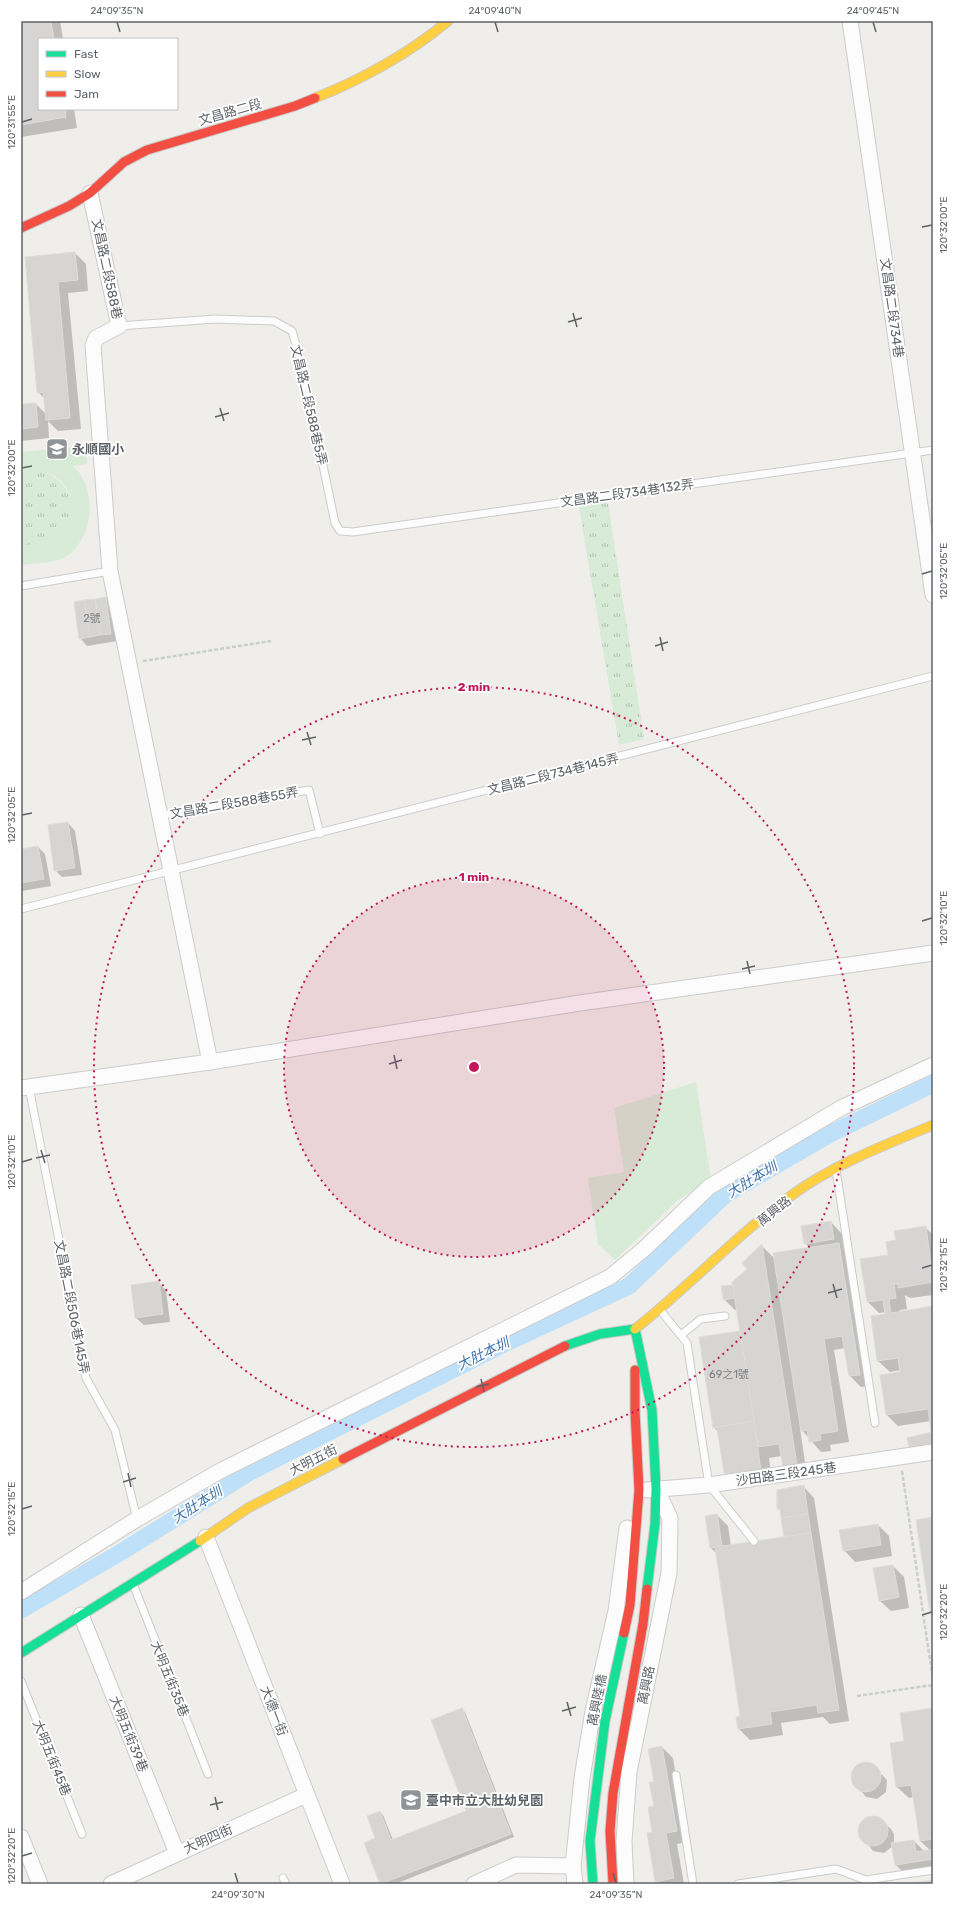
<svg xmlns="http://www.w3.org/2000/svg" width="954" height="1905" font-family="Rubik,'Noto Sans TC',sans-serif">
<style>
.grass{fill:url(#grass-tufts)}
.green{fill:#d8ebd6}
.shadow{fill:#0003}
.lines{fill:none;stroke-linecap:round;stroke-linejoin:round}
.canal{stroke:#bfe0f9;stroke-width:17}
.building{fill:#d6d5d3;stroke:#deddd9}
.lane-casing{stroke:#cbcccc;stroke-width:9}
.street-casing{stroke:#cbcccc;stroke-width:17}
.fast-casing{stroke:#cacacb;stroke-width:11}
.slow-casing{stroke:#cacacb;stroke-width:11}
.jam-casing{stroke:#cacacb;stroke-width:11}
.path{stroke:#cacfcc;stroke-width:2.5;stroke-dasharray:4 2;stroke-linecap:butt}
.lane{stroke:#fdfcfc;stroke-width:7}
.street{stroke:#fdfcfc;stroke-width:15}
.fast{stroke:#16e098;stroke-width:9}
.slow{stroke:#ffcf43;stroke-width:9}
.jam{stroke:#f24e42;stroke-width:9}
.ticks{fill:none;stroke:#5f6368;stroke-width:1.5}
.ring{fill:none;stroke:#c2185b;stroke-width:2;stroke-dasharray:2 4}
.labels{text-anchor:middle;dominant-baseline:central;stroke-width:3.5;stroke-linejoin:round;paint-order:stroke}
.number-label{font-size:11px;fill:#7e8184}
.street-label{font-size:13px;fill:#5f6368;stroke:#fff}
.poi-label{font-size:13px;font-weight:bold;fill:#5f6368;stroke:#fff;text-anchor:start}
.water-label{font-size:14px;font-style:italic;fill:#4174aa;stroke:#fff}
.centre{fill:#c2185b;stroke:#fff;stroke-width:2}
.ring-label{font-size:12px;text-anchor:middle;font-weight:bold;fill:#c2185b;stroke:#fff;stroke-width:3.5;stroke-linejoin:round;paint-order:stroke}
.neatline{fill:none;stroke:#5f6368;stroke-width:1.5}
.ticks-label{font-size:10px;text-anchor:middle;fill:#5f6368}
</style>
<defs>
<pattern id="grass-tufts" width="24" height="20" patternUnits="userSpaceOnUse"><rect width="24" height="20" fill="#d8ebd6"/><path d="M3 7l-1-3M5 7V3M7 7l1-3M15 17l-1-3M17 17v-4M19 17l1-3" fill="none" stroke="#b2c2b1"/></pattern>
</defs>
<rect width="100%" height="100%" fill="#efeeea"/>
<g class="grass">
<path d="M 41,470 C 71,480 83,514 57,536 C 47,544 33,544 21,546 L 21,472 Z"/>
<polygon points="608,503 644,739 619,745 579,507"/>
</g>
<g class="green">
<path d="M 86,446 L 87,464 L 73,466 C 96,486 95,532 71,553 C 59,564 37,563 21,565 L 21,546 C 33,544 47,544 57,536 C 77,520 76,485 51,474 C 42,469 32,471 21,472 L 21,452 Z"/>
<polygon points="696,1082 711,1180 678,1200 615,1260 598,1244 588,1178 624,1172 614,1108"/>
</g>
<g class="shadow">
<polygon points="21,21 60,21 63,39 39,39 39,109 74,109 77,128 21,137"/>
<polygon points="75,253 86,264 88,291 68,293 81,429 58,431 48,421 49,438 21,441 21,405 36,404 46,414 45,399 38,392 26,257"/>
<polygon points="106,598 113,606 118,641 87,646 80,638"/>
<polygon points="68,823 75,831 82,875 62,877 55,870"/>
<polygon points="38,847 45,854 51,886 22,891 21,850"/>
<polygon points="831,1222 842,1234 844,1250 850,1255 871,1386 861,1387 850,1376 845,1348 834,1350 849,1442 830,1445 831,1451 821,1452 800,1428 807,1476 782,1456 769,1458 772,1482 736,1484 725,1473 718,1432 714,1427 741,1332 737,1310 735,1310 724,1299 748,1269 743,1263 762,1246 775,1259 810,1248 805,1243"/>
<polygon points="925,1227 933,1235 933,1295 910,1298 905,1295 907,1309 900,1310 900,1313 933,1307 933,1457 910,1447 933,1433 931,1421 898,1426 887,1415 901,1370 890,1372 878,1361 886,1312 879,1313 868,1302 897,1241"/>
<polygon points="158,1283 166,1290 170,1322 144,1325 136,1318 132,1286"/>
<polygon points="803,1486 814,1498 849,1721 830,1724 823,1717 781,1723 783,1735 750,1740 739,1729 741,1717 717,1554 711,1548 717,1515 728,1526 731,1546 785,1537 781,1511 778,1509"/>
<polygon points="878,1525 889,1536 892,1556 855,1562 844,1550"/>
<polygon points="893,1566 904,1577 909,1608 891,1611 879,1600"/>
<polygon points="461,1709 465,1712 514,1837 395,1884 381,1884 365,1843 377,1839 380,1812 383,1815 393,1840 467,1811"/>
<polygon points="933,1709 933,1872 907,1876 896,1865 893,1846 884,1853 873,1851 859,1833 859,1827 866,1818 878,1818 891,1829 894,1834 894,1843 914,1841 924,1851 930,1850 920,1841 914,1797 909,1798 897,1787 905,1742"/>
<polygon points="662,1747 673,1758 687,1842 677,1844 684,1884 659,1884 656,1881 654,1833 655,1783"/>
<polygon points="865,1763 871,1764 887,1780 886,1792 877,1799 866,1797 852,1779 852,1773 859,1764"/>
</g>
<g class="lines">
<polyline class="canal" points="21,1610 118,1554 250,1472 504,1344 629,1286 725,1195 832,1133 933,1084"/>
</g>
<g class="building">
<polygon points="21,21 51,21 54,39 39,39 39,109 65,109 66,117 21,125"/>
<polygon points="75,252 78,280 58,282 70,418 46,420 43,392 37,393 25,257"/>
<polygon points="36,403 38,427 21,429 21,404"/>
<polygon points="106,597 111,634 100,635 95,599"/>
<polygon points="95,599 100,635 90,637 84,600"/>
<polygon points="84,600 90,637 79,639 74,602"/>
<polygon points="68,822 75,868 54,871 48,825"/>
<polygon points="38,846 44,879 21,883 21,849"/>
<polygon points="831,1221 834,1239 804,1244 801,1226"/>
<polygon points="926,1226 933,1282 898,1288 898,1284 894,1284 896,1298 889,1299 891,1313 933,1306 933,1444 909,1448 907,1438 931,1432 928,1409 886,1415 880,1375 900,1372 898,1358 877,1361 871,1316 885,1314 883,1300 867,1302 860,1259 888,1255 886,1242 896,1240 894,1231"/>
<polygon points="839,1243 860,1375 849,1376 842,1336 824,1339 838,1431 820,1434 821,1440 809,1442 807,1430 801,1431 773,1253"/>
<polygon points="762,1244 797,1465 783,1467 779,1444 758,1447 732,1282 747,1269 742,1263"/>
<polygon points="159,1281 163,1314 135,1318 131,1285"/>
<polygon points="733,1285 735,1298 723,1300 721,1286"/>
<polygon points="740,1331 754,1421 713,1428 699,1337"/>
<polygon points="754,1421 761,1471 730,1475 730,1473 724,1473 717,1427"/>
<polygon points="804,1485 808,1514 781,1518 780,1509 777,1509 777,1490"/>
<polygon points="717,1514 722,1546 710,1548 705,1516"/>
<polygon points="808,1514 811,1533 784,1537 781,1518"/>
<polygon points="933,1517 933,1612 930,1613 916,1520"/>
<polygon points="878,1524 881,1545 843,1551 839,1530"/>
<polygon points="811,1533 839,1710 818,1713 817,1705 770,1712 772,1724 738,1729 736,1717 740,1716 715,1547"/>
<polygon points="893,1565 899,1597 879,1601 873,1568"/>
<polygon points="462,1708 511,1834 380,1884 364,1843 375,1838 367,1816 380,1811 391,1840 466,1811 431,1720"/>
<polygon points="933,1708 933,1839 920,1841 911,1785 896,1787 890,1743 904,1741 900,1713"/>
<polygon points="662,1746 677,1831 666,1833 674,1878 655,1882 647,1833 652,1832 648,1807 654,1806 649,1782 654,1782 648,1749"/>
<circle cx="866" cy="1777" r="15"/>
<circle cx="873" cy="1831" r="15"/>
<polygon points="914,1840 916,1852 933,1849 933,1859 895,1865 891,1843"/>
<polygon points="933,1880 933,1884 904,1884"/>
</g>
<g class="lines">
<g class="lane-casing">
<g id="lane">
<polyline points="119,326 215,319 274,321 292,331 303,369 335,523 340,531 353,532 933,450"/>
<polyline points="21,586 110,571"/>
<polyline points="161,815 309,790 320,834"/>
<polyline points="21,909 933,676"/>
<polyline points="29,1087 86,1378 115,1430 137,1519"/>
<polyline points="836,1170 875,1423"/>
<polyline points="660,1310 687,1343 709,1485 754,1541"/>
<polyline points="681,1335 701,1319 725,1316"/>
<polyline points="133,1584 208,1774"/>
<polyline points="21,1681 82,1834"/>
<polyline points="676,1775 693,1884"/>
<polyline points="283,1878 286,1884"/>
<polyline points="738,1884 836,1869 866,1880 933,1870"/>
</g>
</g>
<g class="street-casing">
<g id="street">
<polyline points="850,21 933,595"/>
<polyline points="90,193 119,326 96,338 93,346 110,571 210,1062"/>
<polyline points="21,1088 210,1062 580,1003 933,953"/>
<polyline points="647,1490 709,1485 933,1452"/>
<polyline points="206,1537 342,1884"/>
<polyline points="21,1592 137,1519 220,1471 610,1277 644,1249 709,1187 841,1108 933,1065"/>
<polyline points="81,1615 177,1853"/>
<polyline points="21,1837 40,1884"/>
<polyline points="111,1884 306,1795"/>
<polyline points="474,1884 516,1865 573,1866"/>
<polyline points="575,1884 573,1866 582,1778 593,1711 616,1611 627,1528"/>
<polyline points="626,1884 624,1842 629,1772 669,1573 670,1518 657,1490"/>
</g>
</g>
<g class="fast-casing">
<g id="fast">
<polyline points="635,1329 652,1410 656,1489 655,1524 647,1589"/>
<polyline points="565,1346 600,1334 635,1329"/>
<polyline points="21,1653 200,1541"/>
<polyline points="593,1884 590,1841 605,1721 624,1633"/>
</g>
</g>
<g class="slow-casing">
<g id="slow">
<path d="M 315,98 C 361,80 410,53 448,21"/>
<path d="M 635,1329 C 689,1287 736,1235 792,1195 C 835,1164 885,1145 933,1125"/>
<polyline points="200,1541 248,1508 343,1459"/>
</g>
</g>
<g class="jam-casing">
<g id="jam">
<polyline points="21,228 69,206 90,193 124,162 147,150 295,106 315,98"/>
<polyline points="343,1459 565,1346"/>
<polyline points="624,1633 630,1605 639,1490 635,1411 635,1370"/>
<polyline points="613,1884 610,1831 613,1793 643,1624 647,1589"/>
</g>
</g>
<g class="path">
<polyline points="143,661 271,641"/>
<polyline points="902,1471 933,1680"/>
<polyline points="857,1696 933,1685"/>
</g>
<use href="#lane" class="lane"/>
<use href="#street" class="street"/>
<use href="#fast" class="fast"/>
<use href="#slow" class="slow"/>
<use href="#jam" class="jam"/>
</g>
<path class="ticks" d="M 117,22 L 120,32M 495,22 L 498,32M 873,22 L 876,32M 22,122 L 32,119M 922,227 L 932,225M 573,313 L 577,327M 568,322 L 582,318M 220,408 L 224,421M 215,417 L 229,413M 22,468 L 32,466M 922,574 L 932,571M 660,637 L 663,651M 655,646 L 668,642M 307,732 L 311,745M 302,740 L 316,737M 22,815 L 32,813M 922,921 L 932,918M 747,961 L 750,974M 742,969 L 755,966M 394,1055 L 397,1069M 389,1064 L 402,1060M 41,1150 L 45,1163M 36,1158 L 50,1155M 22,1162 L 32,1159M 922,1268 L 932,1265M 833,1284 L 837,1298M 828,1293 L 842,1289M 481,1379 L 484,1392M 476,1387 L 489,1384M 128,1473 L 131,1487M 123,1482 L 136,1478M 22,1509 L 32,1506M 922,1615 L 932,1612M 567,1702 L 571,1716M 562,1711 L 576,1707M 215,1797 L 218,1810M 210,1805 L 223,1802M 22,1856 L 32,1853M 235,1873 L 238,1883M 613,1873 L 616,1883"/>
<circle cx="474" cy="1067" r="190" fill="#c2185b" fill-opacity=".12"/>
<g class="ring">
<circle cx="474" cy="1067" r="190"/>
<circle cx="474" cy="1067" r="380"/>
</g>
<defs>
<g id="school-square" transform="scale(1.15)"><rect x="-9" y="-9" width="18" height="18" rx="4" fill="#919496" stroke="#fff"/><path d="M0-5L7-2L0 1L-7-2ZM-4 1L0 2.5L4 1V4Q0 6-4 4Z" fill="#fff"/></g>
</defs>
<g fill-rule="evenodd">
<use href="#school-square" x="57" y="449"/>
<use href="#school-square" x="411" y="1800"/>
</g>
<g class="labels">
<g class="number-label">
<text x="92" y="618">2號</text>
<text x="729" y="1374">69之1號</text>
</g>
<g class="street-label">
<text transform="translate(230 112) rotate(-16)">文昌路二段</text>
<text transform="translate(107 269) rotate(78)">文昌路二段588巷</text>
<text transform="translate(892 308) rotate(82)">文昌路二段734巷</text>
<text transform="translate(309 405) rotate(77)">文昌路二段588巷5弄</text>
<text transform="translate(627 493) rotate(-8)">文昌路二段734巷132弄</text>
<text transform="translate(553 774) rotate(-14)">文昌路二段734巷145弄</text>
<text transform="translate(234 803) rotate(-10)">文昌路二段588巷55弄</text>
<text transform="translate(774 1211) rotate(-39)">萬興路</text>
<text transform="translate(72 1307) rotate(79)">文昌路二段506巷145弄</text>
<text transform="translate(313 1460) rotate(-27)">大明五街</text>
<text transform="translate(786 1474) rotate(-8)">沙田路三段245巷</text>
<text transform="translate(170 1679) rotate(68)">大明五街35巷</text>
<text transform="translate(646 1685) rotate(-79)">萬興路</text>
<text transform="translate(597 1700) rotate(-79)">萬興陸橋</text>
<text transform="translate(274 1711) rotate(69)">大德一街</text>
<text transform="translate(129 1734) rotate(68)">大明五街39巷</text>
<text transform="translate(52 1758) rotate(68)">大明五街45巷</text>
<text transform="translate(208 1839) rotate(-24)">大明四街</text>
</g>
<g class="poi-label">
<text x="72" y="449">永順國小</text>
<text x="426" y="1800">臺中市立大肚幼兒園</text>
</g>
<g class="water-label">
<text transform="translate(752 1180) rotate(-31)">大肚本圳</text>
<text transform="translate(483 1354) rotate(-26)">大肚本圳</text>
<text transform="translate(197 1505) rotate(-32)">大肚本圳</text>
</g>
</g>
<circle cx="474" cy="1067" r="6" class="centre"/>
<g class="ring-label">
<text x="474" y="691">2 min</text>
<text x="474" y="881">1 min</text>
</g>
<rect width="954" height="1905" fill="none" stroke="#ffffff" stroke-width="44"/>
<rect x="38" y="38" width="140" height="72" fill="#ffffff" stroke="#bfc1c3"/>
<rect x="46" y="51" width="20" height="6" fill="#16e098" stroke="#bfc1c3"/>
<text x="74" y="58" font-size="12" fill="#5f6368">Fast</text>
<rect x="46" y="71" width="20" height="6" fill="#ffcf43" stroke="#bfc1c3"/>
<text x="74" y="78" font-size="12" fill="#5f6368">Slow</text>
<rect x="46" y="91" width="20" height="6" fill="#f24e42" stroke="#bfc1c3"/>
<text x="74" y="98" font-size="12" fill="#5f6368">Jam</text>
<rect x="22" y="22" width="910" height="1861" class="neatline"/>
<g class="ticks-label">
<text x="117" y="14">24°09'35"N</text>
<text x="495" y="14">24°09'40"N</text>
<text x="873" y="14">24°09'45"N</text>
<text transform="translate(11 122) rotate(-90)" y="4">120°31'55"E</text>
<text transform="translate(943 225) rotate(-90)" y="4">120°32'00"E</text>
<text transform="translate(11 468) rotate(-90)" y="4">120°32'00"E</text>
<text transform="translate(943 571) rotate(-90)" y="4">120°32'05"E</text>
<text transform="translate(11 815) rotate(-90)" y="4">120°32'05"E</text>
<text transform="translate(943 918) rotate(-90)" y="4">120°32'10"E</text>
<text transform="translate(11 1162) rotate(-90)" y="4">120°32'10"E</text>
<text transform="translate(943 1265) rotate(-90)" y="4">120°32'15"E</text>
<text transform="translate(11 1509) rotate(-90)" y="4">120°32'15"E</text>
<text transform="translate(943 1612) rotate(-90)" y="4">120°32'20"E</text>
<text transform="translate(11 1856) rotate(-90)" y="4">120°32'20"E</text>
<text x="238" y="1898">24°09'30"N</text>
<text x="616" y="1898">24°09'35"N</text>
</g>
</svg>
